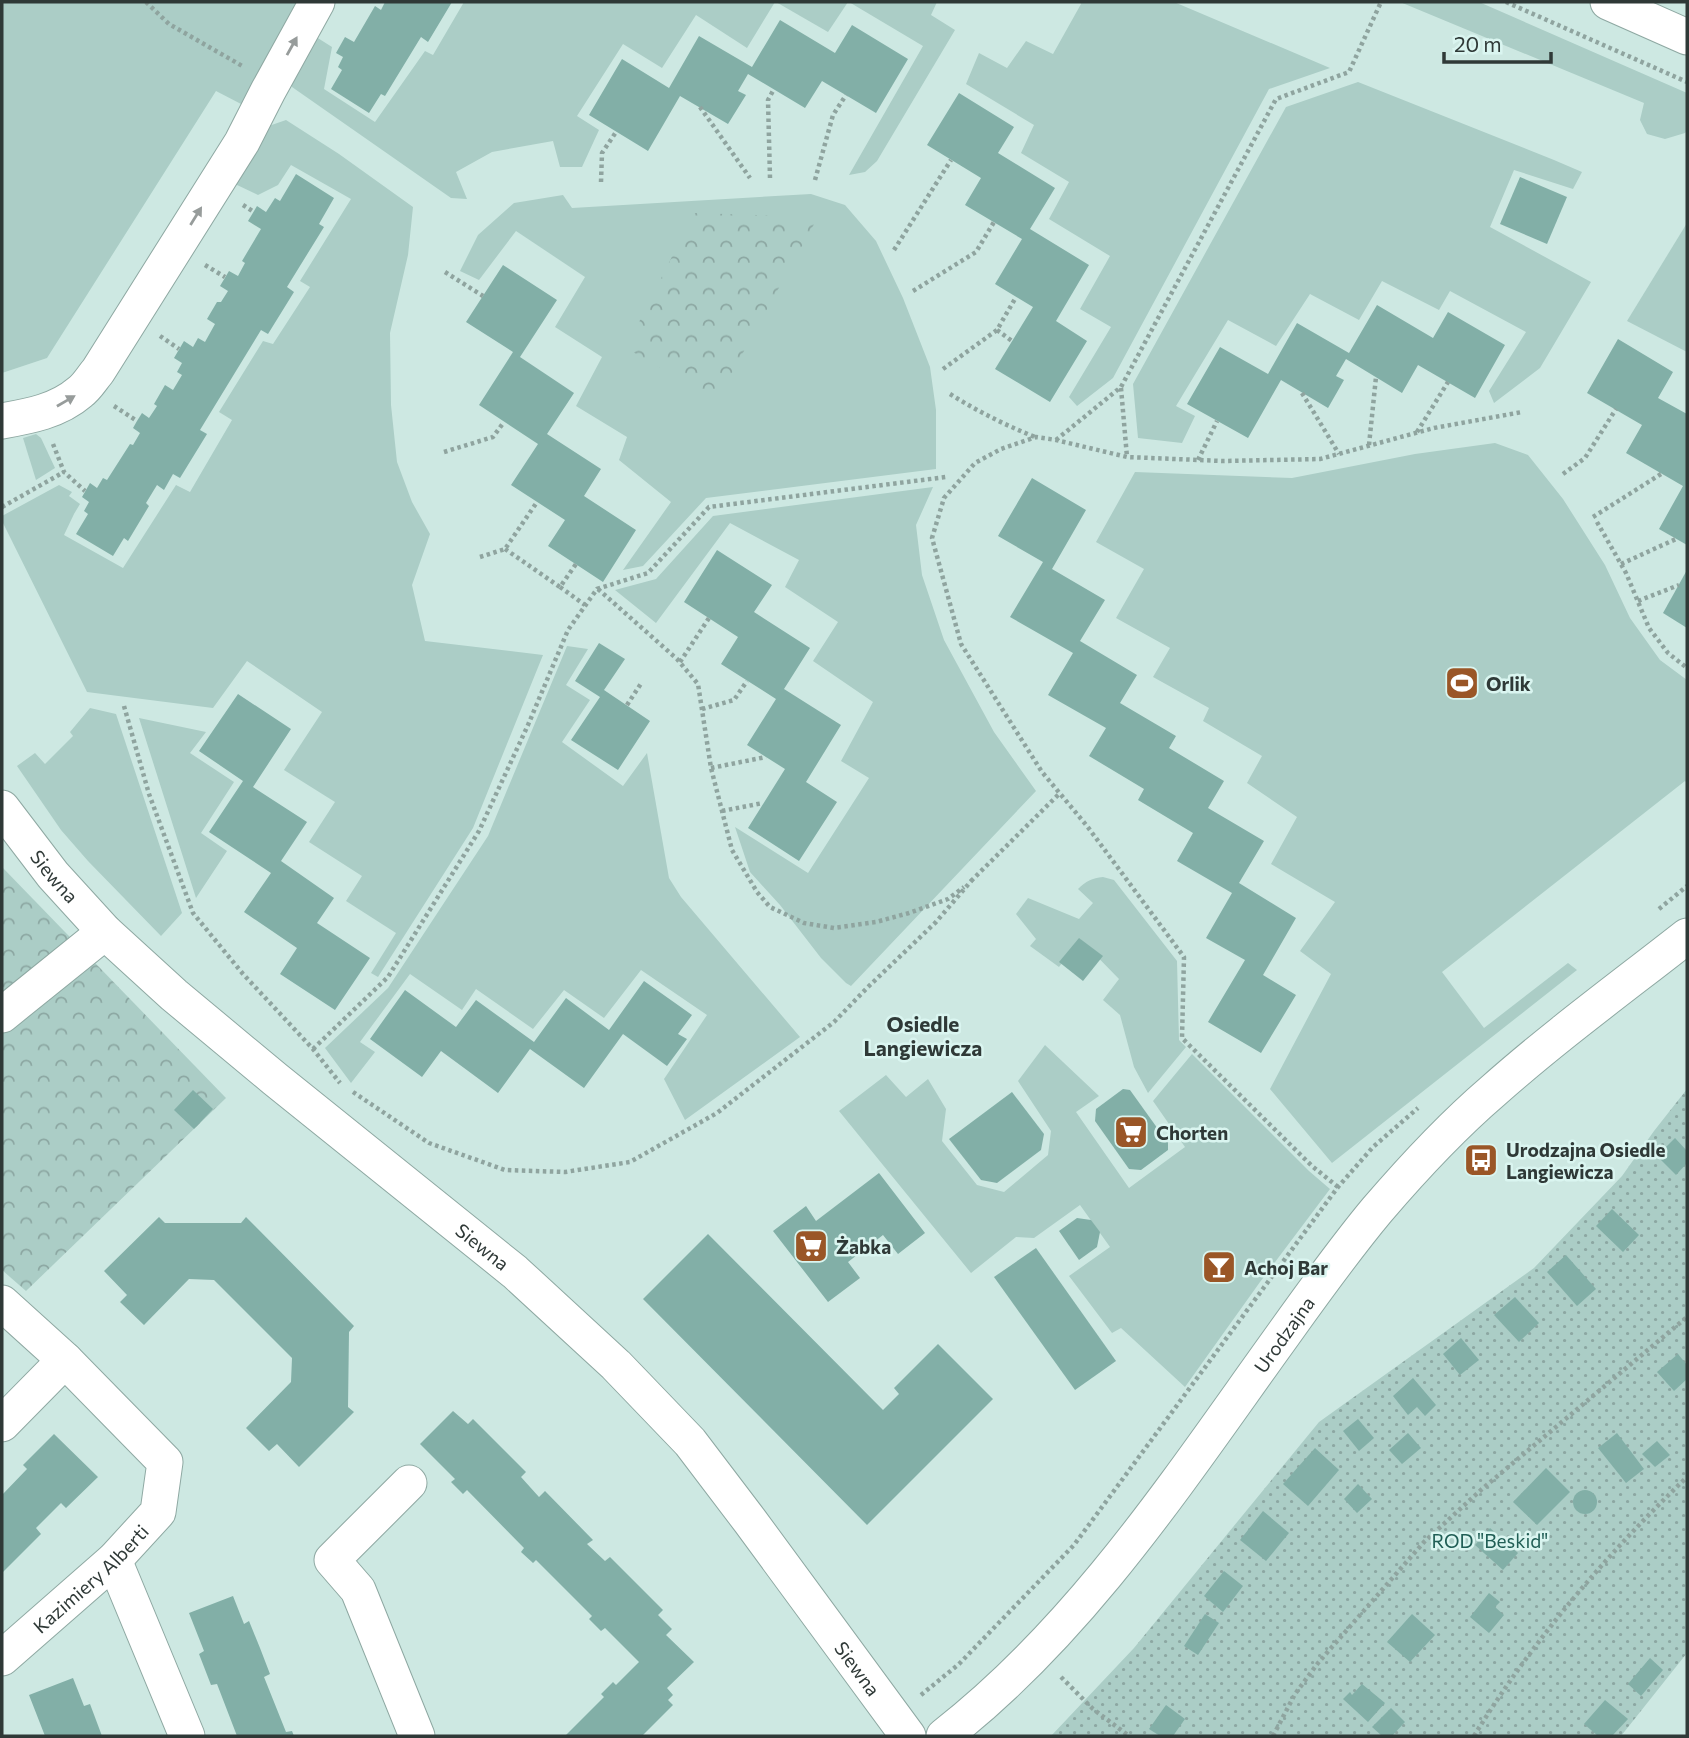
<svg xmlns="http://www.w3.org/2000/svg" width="1689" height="1738" font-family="Commissioner,sans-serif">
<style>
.grass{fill:#abcdc6}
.forest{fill:url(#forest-crowns)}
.garden{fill:url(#garden-dots)}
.building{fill:#82afa7}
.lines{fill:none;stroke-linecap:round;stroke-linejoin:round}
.minor-casing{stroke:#8ea8a2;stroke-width:37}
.path{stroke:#8fa49f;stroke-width:4.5;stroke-dasharray:3.5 3.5;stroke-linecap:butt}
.minor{stroke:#fff;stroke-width:35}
.oneway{fill:#979c9b}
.labels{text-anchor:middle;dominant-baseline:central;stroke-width:5;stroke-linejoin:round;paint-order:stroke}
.poi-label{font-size:19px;font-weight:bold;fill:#2f3937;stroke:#daf5f0;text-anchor:start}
.street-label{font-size:19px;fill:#2f3937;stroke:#daf5f0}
.park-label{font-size:19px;fill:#205e55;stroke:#daf5f0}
.neighbourhood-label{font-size:21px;font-weight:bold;fill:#2f3937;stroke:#daf5f0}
</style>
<defs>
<pattern id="forest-crowns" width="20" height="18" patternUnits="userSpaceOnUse" patternTransform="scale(1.75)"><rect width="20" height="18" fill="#abcdc6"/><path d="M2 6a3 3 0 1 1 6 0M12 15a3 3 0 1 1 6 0" fill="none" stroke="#8ca7a2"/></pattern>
<pattern id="garden-dots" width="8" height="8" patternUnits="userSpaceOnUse" patternTransform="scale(1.75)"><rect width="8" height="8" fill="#abcdc6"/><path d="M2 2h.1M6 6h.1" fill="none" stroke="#8ca7a2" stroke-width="1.8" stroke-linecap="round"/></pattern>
</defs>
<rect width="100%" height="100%" fill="#cde8e2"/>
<g class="grass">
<polygon points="2,2 299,2 243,105 216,91 47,358 2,373"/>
<polygon points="464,2 775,2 747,48 696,15 662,68 623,44 577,116 599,130 582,167 560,167 553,141 492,152 456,172 467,199 451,198 292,87 288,76 313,35 332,47 324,89 375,122 425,51 433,55"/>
<polygon points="776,2 848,2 828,32"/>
<polygon points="849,2 937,2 931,15 955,30 877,161 865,172 849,175 923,46"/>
<polygon points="1080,2 1174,2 1330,68 1269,89 1113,378 1077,406 1069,397 1111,327 1080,309 1110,256 1049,219 1069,182 1021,153 1034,125 966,84 979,53 1007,68 1026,41 1053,54 1081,4"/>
<polygon points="1400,2 1479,2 1687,93 1687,130 1685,133 1665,139 1647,134 1640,120 1644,103"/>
<polygon points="1358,82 1554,160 1582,172 1573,189 1514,170 1490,227 1591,282 1540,368 1494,403 1489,391 1526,332 1450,291 1439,310 1382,281 1359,320 1310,294 1276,346 1228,320 1176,406 1195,416 1182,443 1138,438 1133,384 1286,107"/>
<polygon points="286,120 339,154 413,207 408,255 390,333 391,405 397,462 412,502 430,534 412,585 425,641 543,655 473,828 378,977 371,973 396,933 346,901 362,876 309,842 335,802 284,770 322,712 247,661 213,708 87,692 2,521 2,516 59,485 72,492 69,496 80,504 74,514 64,535 123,568 176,485 190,492 232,420 219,412 263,341 273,344 310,287 300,281 351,199 291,165 278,185 258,195 235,184 263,128"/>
<polygon points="811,194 845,205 876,241 903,298 930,367 936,410 936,469 706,498 643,566 623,570 671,502 619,460 627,437 576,406 602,357 555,327 585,277 516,231 479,280 460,271 478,235 514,203 563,195 572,208"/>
<polygon points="1687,223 1687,352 1627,321"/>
<polygon points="36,434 41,438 55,468 36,480 23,438"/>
<polygon points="1495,443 1528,455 1563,499 1605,565 1630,618 1660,660 1687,680 1687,783 1685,781 1442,972 1484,1028 1568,963 1577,970 1332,1163 1270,1089 1331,974 1300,951 1335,902 1271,864 1297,817 1247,783 1262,756 1203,721 1209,708 1153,677 1170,648 1116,618 1144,569 1096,542 1135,472 1292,478 1415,454"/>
<polygon points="933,487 916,525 922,575 944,640 994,732 1036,791 851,986 846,983 821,958 780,905 750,872 735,827 808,873 869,778 841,761 873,702 813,661 838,622 785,587 799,560 730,523 656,623 615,590 656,579 713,516"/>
<polygon points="567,646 588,649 566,685 590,700 562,742 623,786 647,753 669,878 681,897 800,1037 685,1120 664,1079 707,1015 641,970 604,1018 564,990 533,1029 476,989 462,1010 410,974 360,1042 375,1052 351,1083 325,1048 388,988 488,836"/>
<polygon points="90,708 116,714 182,913 161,936 88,861 61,830 17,766 35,753 45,764 73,736 70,732"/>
<polygon points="139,718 206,732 190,753 234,782 201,833 227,851 196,898"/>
<path d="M 1103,877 L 1114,880 L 1177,961 L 1179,1040 L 1186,1047 L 1148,1093 L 1134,1067 L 1120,1015 L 1103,1000 L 1119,979 L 1080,939 L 1059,967 L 1030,946 L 1036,939 L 1016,914 L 1028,898 L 1079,919 L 1093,903 L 1078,889 C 1086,881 1092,878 1103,877 Z"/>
<polygon points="1045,1045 1099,1096 1076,1112 1129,1188 1185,1147 1153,1101 1192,1054 1309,1171 1330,1189 1260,1282 1185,1387 1121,1328 1112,1333 1069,1276 1110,1247 1080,1205 1034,1238 1016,1237 971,1273 839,1111 886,1075 906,1097 928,1079 946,1109 942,1141 977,1185 1004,1192 1048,1155 1051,1131 1018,1081"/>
</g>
<g class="forest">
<polygon points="694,213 818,217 717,400 626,348"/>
<polygon points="2,867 226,1098 26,1291 2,1270"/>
</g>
<polygon class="garden" points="1687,1089 1687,1653 1621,1736 1051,1736 1134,1648 1319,1422 1534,1268 1622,1176 1654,1131"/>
<g class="building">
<polygon points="385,2 452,2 428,42 421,37 385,96 381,94 369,113 331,89 342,70 338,67 343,57 336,53 345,37 354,42 375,6 381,10"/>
<polygon points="780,20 835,53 852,25 908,59 876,113 822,81 805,108 748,74 738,91 746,95 728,124 680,96 648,151 589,115 622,59 669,88 699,36 752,67"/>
<polygon points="959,93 1014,127 998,153 1055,188 1030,229 1089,265 1056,321 1087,341 1050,402 995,369 1033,307 995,284 1022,239 965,205 981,178 927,145"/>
<polygon points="296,174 334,198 319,224 324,227 287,287 294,292 268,334 261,330 200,430 207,434 180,478 173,474 164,490 157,485 146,503 149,506 128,541 124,538 113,556 76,534 88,514 84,511 89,502 82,497 90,483 97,488 103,478 107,480 130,444 133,445 140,433 133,428 137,421 142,413 149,418 157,406 154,404 165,385 173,390 182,375 177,372 182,363 174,358 184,341 193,347 198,338 205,342 215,324 207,319 217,302 221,302 228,291 220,286 229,271 238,276 245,263 242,261 261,229 248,221 257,206 266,212 275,198 280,201"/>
<polygon points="1520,177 1567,197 1547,244 1500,224"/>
<polygon points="503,265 557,300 520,357 574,393 547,434 601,469 584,496 636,530 603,582 548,546 565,520 511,485 538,444 479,405 513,352 466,322"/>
<polygon points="1377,305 1433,338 1448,312 1505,345 1475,398 1418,365 1402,393 1346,359 1336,376 1344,380 1328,408 1281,380 1248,438 1187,404 1220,347 1268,374 1297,323 1349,353"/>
<polygon points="1618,339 1673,372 1658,398 1687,414 1687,545 1659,529 1683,486 1626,453 1642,425 1587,393"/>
<polygon points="1032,478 1086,510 1052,569 1105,600 1080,641 1137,675 1120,703 1176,736 1169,748 1224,781 1208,808 1264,841 1239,883 1296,918 1263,975 1296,995 1261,1053 1208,1022 1245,960 1206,938 1232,893 1177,861 1193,833 1138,800 1144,789 1089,756 1106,728 1048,695 1073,653 1010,617 1043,562 998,536"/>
<polygon points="717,550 772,585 754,612 810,648 784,689 841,725 806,782 837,802 799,861 748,828 785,769 747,745 776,699 721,664 738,637 684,602"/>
<polygon points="1687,570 1687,628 1663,613"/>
<polygon points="599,643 625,659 604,690 650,721 618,770 571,740 600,697 575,681"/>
<polygon points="238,694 291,729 253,787 307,822 281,861 334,898 317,923 370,958 335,1010 280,974 297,948 244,912 271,873 209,832 243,781 199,751"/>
<polygon points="1079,938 1103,956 1083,981 1059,962"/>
<polygon points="644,981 692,1015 678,1034 687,1039 667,1066 623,1034 584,1088 530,1049 498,1093 441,1051 422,1077 370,1039 405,990 456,1027 476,1000 534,1042 566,998 609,1030"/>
<polygon points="1123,1089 1130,1090 1168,1143 1168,1150 1141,1170 1129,1169 1095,1121 1096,1109"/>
<polygon points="193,1090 213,1109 194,1129 174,1110"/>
<polygon points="1012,1092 1044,1134 1041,1150 997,1183 981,1180 949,1139"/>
<polygon points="1675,1138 1687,1151 1687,1163 1676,1175 1657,1156"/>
<polygon points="879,1173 925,1233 898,1254 883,1235 848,1262 860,1278 828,1302 773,1231 806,1206 816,1221"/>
<polygon points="1612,1209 1639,1235 1623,1252 1596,1226"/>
<polygon points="159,1217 165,1223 241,1223 246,1217 354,1326 349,1332 348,1407 354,1412 299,1467 277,1444 269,1451 246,1428 291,1382 292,1358 214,1280 189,1279 144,1325 120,1302 127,1295 104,1271"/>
<polygon points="1077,1218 1091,1220 1100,1232 1097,1247 1079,1260 1059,1231"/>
<polygon points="708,1234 883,1410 899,1394 894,1388 938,1344 993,1399 867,1525 643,1299"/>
<polygon points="1036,1248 1116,1361 1075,1390 994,1277"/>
<polygon points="1566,1255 1596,1289 1577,1306 1547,1272"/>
<polygon points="1515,1297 1539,1323 1519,1342 1494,1315"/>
<polygon points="1461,1338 1479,1360 1460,1375 1443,1354"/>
<polygon points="1678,1354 1687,1365 1687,1379 1674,1391 1657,1372"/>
<polygon points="1413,1378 1436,1405 1425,1416 1417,1407 1408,1415 1393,1396"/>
<polygon points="453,1411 468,1424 473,1419 526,1472 521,1477 539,1497 545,1491 593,1540 587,1544 605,1561 610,1557 663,1610 658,1615 672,1629 666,1635 694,1662 667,1688 673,1695 668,1700 673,1705 642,1736 565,1736 604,1697 601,1694 613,1682 616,1685 639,1662 605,1628 601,1631 589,1619 592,1616 536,1560 533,1563 521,1552 524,1548 467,1490 463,1494 451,1482 455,1479 420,1444"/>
<polygon points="1358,1419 1374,1438 1359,1451 1343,1431"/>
<polygon points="1408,1433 1421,1448 1402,1464 1389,1450"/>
<polygon points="1617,1433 1644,1469 1626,1483 1598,1448"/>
<polygon points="54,1434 98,1477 66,1508 61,1503 36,1528 41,1534 2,1573 2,1495 27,1469 23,1465"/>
<polygon points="1657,1441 1670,1455 1655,1467 1642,1454"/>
<polygon points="1315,1448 1339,1470 1308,1506 1283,1484"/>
<polygon points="1546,1468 1570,1492 1537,1525 1513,1502"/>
<polygon points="1358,1484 1372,1499 1357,1513 1344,1499"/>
<circle cx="1585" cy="1502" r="12"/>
<polygon points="1263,1511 1289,1533 1266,1561 1240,1540"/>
<polygon points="1490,1528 1518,1553 1503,1570 1475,1545"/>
<polygon points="1224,1571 1243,1586 1223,1612 1204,1596"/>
<polygon points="1489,1593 1500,1602 1495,1607 1504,1615 1489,1633 1470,1617"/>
<polygon points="233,1596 244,1624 249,1621 260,1648 270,1674 264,1677 286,1732 292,1731 294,1736 237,1736 217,1684 211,1685 199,1654 204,1651 189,1613"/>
<polygon points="1205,1614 1219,1623 1198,1655 1184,1646"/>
<polygon points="1412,1614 1435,1635 1410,1662 1387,1642"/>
<polygon points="1650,1658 1663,1670 1641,1696 1628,1684"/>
<polygon points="73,1678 84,1706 90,1704 102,1736 45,1736 29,1695"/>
<polygon points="1362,1684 1385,1703 1368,1722 1343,1699 1350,1692 1352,1695"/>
<polygon points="1605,1700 1628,1719 1612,1736 1598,1736 1584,1724"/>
<polygon points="1166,1705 1185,1719 1173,1736 1160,1736 1149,1729"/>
<polygon points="1391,1708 1405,1722 1392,1736 1382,1736 1372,1727"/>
</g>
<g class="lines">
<g class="minor-casing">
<g id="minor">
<polyline points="1608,2 1687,37"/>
<path d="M 2,421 C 30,416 58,411 80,392 C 87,387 92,378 98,371 L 242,142 L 268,91 L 317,2"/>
<path id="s1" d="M 2,808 L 53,875 L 105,932 L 174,995 L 275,1079 L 515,1272 L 616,1365 L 690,1442 L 750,1521 L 908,1736"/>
<polyline points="2,1015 105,932"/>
<polyline points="2,1303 65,1360 2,1424"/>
<polyline points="409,1483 332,1560 358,1590 417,1736"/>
<polyline points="114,1560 187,1736"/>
<path id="s2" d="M 2,1658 L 114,1560 L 158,1512 L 165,1462 L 65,1360"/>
<path id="s3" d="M 944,1736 C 1079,1631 1176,1484 1275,1346 C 1308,1300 1341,1253 1377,1210 C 1413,1168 1451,1127 1493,1091 C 1555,1036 1622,987 1687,936"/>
</g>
</g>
<g class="path">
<polyline points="146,2 169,24 244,67"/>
<polyline points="1506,2 1687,82"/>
<polyline points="700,107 750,178"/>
<polyline points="770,178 768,100 774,89"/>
<polyline points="815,180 833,115 846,95"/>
<polyline points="601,182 602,153 616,132"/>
<polyline points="243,205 254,212"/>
<polyline points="894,250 951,160"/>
<polyline points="205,265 225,277"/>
<polyline points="445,272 483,296"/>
<polyline points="913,291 976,252 994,222"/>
<polyline points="997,330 1012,341"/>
<polyline points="160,336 179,349"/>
<polyline points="943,369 997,330 1016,297"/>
<polyline points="1121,388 1127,457"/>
<polyline points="1302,393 1339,454"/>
<path d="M 950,394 C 977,411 1005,425 1035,437"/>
<polyline points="114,406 137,421"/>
<polyline points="1417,432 1448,382"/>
<polyline points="1056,440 1121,387 1276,99 1349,72 1381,2"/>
<polyline points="53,444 64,472 85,491"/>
<polyline points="1369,445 1376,377"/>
<polyline points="444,452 493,437 504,422"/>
<polyline points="1198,460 1217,421"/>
<polyline points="1563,474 1585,458 1616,409"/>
<polyline points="2,507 64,472"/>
<polyline points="1593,517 1661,474"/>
<polyline points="1597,522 1626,573 1649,628 1668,653 1687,668"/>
<polyline points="505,549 560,587 576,564"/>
<polyline points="480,557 505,549 537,502"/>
<polyline points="1621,564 1676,539"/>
<polyline points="560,587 585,605"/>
<polyline points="598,589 677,659 698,684 711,768 732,850 757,892 770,907 804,923 834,928 876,922 909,913 948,899 964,887"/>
<polyline points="1638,601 1679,585"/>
<polyline points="680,662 709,618"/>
<polyline points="627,705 642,682"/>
<polyline points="124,706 149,794 193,913 243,974 313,1049 340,1083"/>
<polyline points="702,709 734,700 747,681"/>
<polyline points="711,768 766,757"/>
<polyline points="722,811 763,803"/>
<polyline points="971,881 1060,793"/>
<polyline points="1659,909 1687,886"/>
<polyline points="313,1049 388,977 479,831 528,725 568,630 597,589 648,573 709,507 946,477"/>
<polyline points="353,1092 429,1143 505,1170 565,1172 630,1162 717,1113 834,1022 868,987 936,922 972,880"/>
<polyline points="1338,1187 1312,1166 1182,1038 1184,957 1087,826 1042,772 961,644 932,538 944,498 975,463 1001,449 1036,437 1056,440 1127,457 1223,461 1320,459 1434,428 1522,412"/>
<polyline points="1061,1677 1093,1709 1129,1736"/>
<polyline points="921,1695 959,1664 1074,1545 1338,1187 1373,1147 1418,1108"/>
<polyline points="1273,1736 1295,1694 1318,1663 1424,1542 1482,1489 1687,1317"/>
<path d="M 1474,1736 C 1533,1640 1606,1555 1687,1477"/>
</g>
<use href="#minor" class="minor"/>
</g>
<defs><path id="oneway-solid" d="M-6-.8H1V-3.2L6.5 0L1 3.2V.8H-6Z" transform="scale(1.75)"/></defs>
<g class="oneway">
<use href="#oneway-solid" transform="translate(292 46) rotate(-61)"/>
<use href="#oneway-solid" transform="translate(196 216) rotate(-58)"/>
<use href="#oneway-solid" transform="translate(66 401) rotate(-30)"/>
</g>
<defs>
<g id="stadium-square" transform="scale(1.75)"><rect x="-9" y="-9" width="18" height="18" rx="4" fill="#9a5627" stroke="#daf5f0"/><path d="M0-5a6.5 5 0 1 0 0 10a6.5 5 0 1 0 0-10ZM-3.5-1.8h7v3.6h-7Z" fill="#fff"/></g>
<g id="supermarket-square" transform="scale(1.75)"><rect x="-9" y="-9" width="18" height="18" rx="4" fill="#9a5627" stroke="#daf5f0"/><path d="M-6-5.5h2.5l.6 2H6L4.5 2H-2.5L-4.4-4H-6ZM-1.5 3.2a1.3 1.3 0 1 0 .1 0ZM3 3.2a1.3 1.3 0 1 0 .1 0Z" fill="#fff"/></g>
<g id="bus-square" transform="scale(1.75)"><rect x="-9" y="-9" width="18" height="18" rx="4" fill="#9a5627" stroke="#daf5f0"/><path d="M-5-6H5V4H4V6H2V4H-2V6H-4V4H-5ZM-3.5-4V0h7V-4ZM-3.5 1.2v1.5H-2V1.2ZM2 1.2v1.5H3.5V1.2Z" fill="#fff"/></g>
<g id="bar-square" transform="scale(1.75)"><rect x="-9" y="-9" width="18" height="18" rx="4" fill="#9a5627" stroke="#daf5f0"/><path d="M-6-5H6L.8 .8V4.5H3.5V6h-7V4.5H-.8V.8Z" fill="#fff"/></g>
</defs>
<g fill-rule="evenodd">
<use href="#stadium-square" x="1462" y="683"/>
<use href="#supermarket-square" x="1131" y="1132"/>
<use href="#bus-square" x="1481" y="1160"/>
<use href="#supermarket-square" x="811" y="1246"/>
<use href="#bar-square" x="1219" y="1267"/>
</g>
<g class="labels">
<g class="poi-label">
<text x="1486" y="683">Orlik</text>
<text x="1156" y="1132">Chorten</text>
<text x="1506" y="1149">Urodzajna Osiedle<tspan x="1506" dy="22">Langiewicza</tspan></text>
<text x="836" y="1246">Żabka</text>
<text x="1244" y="1267">Achoj Bar</text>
</g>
<g class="street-label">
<text stroke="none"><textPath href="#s1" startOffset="86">Siewna</textPath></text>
<text stroke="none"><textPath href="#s1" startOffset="653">Siewna</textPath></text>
<text stroke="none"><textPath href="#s3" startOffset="528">Urodzajna</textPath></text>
<text stroke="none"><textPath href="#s2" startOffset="119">Kazimiery Alberti</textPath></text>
<text stroke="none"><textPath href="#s1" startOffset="1220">Siewna</textPath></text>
</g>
<g class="park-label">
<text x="1490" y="1540">ROD "Beskid"</text>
</g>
<g class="neighbourhood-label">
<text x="923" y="1023">Osiedle<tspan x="923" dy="24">Langiewicza</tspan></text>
</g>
</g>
<rect width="1689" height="1738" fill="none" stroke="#2f3937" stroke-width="7"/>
<path d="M1444 52v10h107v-10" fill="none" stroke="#2f3937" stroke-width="3.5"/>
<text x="1454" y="52" font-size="21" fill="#2f3937" stroke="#daf5f0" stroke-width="5" paint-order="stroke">20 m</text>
</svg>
